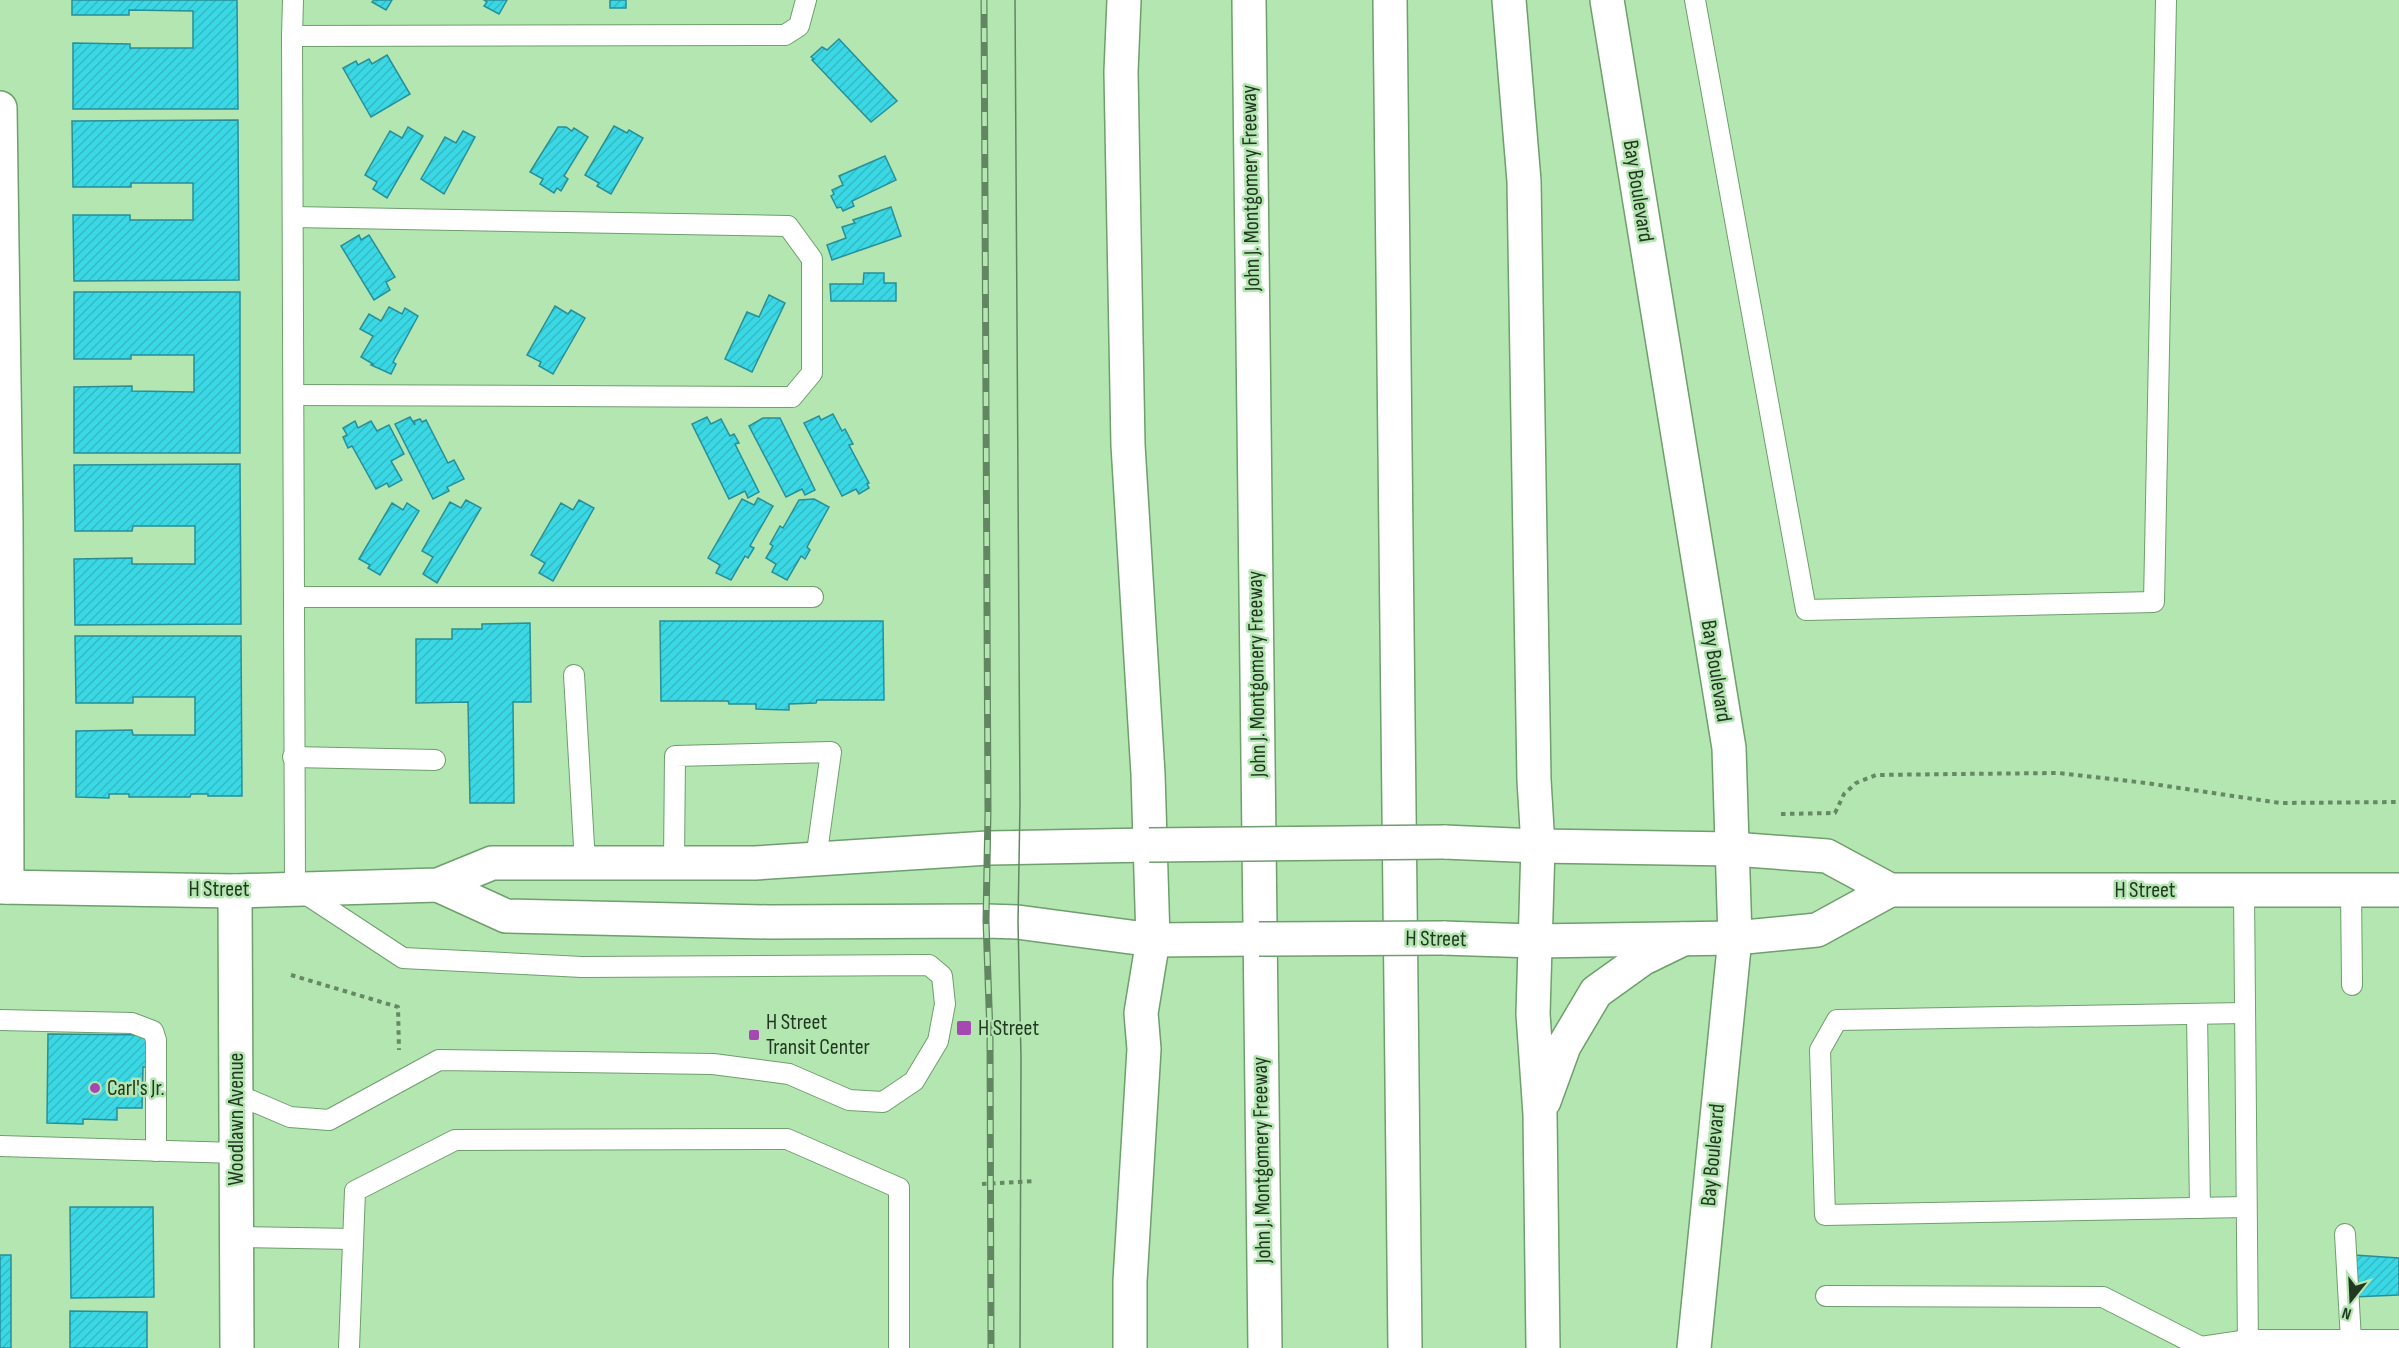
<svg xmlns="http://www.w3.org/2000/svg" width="2399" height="1348" font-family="'Sofia Sans Condensed',sans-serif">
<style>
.building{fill:url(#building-hatch);stroke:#288f98;stroke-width:1.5}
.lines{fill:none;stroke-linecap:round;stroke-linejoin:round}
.service-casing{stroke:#6e9f6c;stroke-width:22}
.minor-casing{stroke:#6e9f6c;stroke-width:36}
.tertiary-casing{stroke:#6e9f6c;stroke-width:36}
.secondary-casing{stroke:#6e9f6c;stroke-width:36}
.primary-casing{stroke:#6e9f6c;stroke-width:36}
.motorway-casing{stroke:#6e9f6c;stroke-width:36}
.path{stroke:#668964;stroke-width:4;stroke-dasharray:4.5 4.5;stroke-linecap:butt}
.service{stroke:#fff;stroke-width:20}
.minor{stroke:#fff;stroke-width:33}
.tertiary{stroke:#fff;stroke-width:33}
.secondary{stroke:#fff;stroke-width:33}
.primary{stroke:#fff;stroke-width:33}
.motorway{stroke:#fff;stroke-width:33}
.tram{stroke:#638662;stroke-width:1.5}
.rail-casing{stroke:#638662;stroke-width:7}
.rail{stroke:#b3e6b0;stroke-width:4.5;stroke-dasharray:14;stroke-linecap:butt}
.primary-bridge-casing{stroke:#6e9f6c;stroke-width:36;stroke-linecap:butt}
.primary-bridge{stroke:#fff;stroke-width:33}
.poi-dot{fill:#a648b1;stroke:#b3e6b0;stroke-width:2}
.labels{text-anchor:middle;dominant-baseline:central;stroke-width:5;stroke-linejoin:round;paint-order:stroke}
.street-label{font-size:22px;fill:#233822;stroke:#b3e6b0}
.poi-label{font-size:22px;fill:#233822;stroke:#b3e6b0;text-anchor:start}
</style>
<defs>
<pattern id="building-hatch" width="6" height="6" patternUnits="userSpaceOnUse" patternTransform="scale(1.5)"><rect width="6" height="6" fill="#3ad8e5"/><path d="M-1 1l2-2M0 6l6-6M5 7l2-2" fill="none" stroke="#33bac4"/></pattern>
</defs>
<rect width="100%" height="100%" fill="#b3e6b0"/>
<g class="building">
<polygon points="72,0 237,0 238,109 73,109 73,43 130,44 130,48 193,48 193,11 129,10 129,15 72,15"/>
<polygon points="374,0 392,0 386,10 372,2"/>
<polygon points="484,0 507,0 499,14 484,6 487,2"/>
<rect x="610" y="0" width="16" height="8"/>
<polygon points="839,39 897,101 871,122 812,60 814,59 811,57 822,47 827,50"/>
<polygon points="387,55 410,94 371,117 343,68 356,61 358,65 369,59 372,64"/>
<polygon points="238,120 239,280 74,281 73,215 130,215 130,220 193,220 193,183 131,183 131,187 73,187 72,121"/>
<polygon points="614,126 627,133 629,130 643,138 611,194 597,186 599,183 585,175"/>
<polygon points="408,127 423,136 387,198 373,189 377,182 365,175 390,131 402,138"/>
<polygon points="558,127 566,127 572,131 574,128 588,137 564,176 568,179 561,191 557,188 554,193 540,184 543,179 530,172"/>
<polygon points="463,131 475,137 444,194 421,179 445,137 456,143"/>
<polygon points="885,156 896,180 852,201 854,206 843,211 841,207 837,208 831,196 834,194 832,190 843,185 839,176"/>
<polygon points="891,207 901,236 832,260 827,245 846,238 842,227 855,223 853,220"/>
<polygon points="359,235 361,240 369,235 395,277 386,282 390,290 374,300 341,246"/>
<polygon points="864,273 884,273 884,283 896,283 896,301 831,301 830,284 863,284"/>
<polygon points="74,292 240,292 240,453 74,453 74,387 132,386 132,391 194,392 194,355 131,355 131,359 74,359"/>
<polygon points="769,295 785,303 752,372 725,359 747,312 759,317"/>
<polygon points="555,306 568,314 571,310 585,318 553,374 539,366 541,362 527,355"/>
<polygon points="389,307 402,314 405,308 418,316 393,362 396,364 391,374 371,365 373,364 361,357 373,336 360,329 369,314 381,321"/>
<polygon points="833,414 842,431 845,429 853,444 849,445 869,483 867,484 869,488 859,494 856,489 842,496 804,423 819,416 821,420"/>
<polygon points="410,417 415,425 414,421 420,419 422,422 426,420 448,463 454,460 464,479 447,487 449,491 433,499 395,424"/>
<polygon points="707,417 711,424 721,419 730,436 734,434 739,443 735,444 759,492 748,498 745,491 729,499 692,424"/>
<polygon points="763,418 780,418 815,490 805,495 802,489 786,497 749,426"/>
<polygon points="355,421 358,428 371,421 377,431 389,425 404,454 391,461 402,480 389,487 387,483 376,489 352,446 348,448 343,437 347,435 343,428"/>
<polygon points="240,464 241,624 75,625 74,559 132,558 132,564 195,564 195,526 133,526 132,531 75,531 74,465"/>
<polygon points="758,498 773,506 750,546 754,548 748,558 745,556 731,580 716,573 720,565 708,558 742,499 754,505"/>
<polygon points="814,499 829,507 807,547 810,550 805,559 801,556 787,580 772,572 776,564 766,558 773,546 770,544 780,526 783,528 799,500"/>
<polygon points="466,500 481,508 437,583 423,574 433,557 422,551 450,502 461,508"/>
<polygon points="579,500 594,508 553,581 539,573 545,563 531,555 561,503 573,510"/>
<polygon points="392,503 403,510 407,503 419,511 380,575 368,568 370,565 359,559"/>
<polygon points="660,621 883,621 884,700 817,700 816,703 789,704 789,710 756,709 756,704 729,704 728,701 661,701"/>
<polygon points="530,623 531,702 513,702 514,803 470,803 468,702 416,703 416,639 452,639 452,629 482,629 482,624"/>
<polygon points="75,636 241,636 242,796 208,796 208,794 191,794 190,797 129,797 129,794 109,794 109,798 76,797 76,731 132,730 133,735 195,735 195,697 133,697 133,703 76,703"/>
<polygon points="48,1034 153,1035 152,1067 143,1067 142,1108 117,1108 117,1120 83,1119 83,1124 47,1123"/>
<polygon points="70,1207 153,1207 154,1297 71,1298"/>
<rect x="0" y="1255" width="11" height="93"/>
<polygon points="2354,1255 2399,1258 2399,1295 2353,1297"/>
<polygon points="70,1311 147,1312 147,1348 70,1348"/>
</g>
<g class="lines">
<g class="service-casing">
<g id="service">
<polyline points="293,0 292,36 785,35 799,26 806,0"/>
<polyline points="1695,0 1806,610 2154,602 2166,0"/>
<polyline points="293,217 788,226 812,259 812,373 792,397 294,395"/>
<polyline points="295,597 813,597"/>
<polyline points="574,675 585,863"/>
<polyline points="293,757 435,760"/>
<polyline points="674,863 675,756 831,752 816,859"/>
<polyline points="2244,890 2248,1348"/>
<polyline points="2351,891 2352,985"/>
<polyline points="2244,1013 1837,1020 1820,1050 1825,1215 2246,1207"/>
<polyline points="2197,1014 2200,1208"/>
<polyline points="0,1020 132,1023 153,1031 156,1040 156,1151"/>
<polyline points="236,1094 290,1117 329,1120 439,1060 713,1064 789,1074 849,1100 883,1102 914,1081 938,1041 945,1004 942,976 929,965 582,967 403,958 295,887 292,36"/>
<polyline points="0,1146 236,1153"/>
<polyline points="2345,1234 2351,1340"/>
<polyline points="236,1237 353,1239"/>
<polyline points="1826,1296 2103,1297 2201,1347 2248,1340 2399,1340"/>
<polyline points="349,1348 355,1191 455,1140 787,1139 899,1188 899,1348"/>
</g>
</g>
<g class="minor-casing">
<g id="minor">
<polyline points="0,108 6,521 7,887"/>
<polyline points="235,891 237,1348"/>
</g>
</g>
<g class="tertiary-casing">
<polyline id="tertiary" points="1607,0 1729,748 1735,938 1694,1348"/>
</g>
<g class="secondary-casing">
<g id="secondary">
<polyline points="1538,846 1733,849 1827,856 1890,890 2399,890"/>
<polyline points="1153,940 1259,939"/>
<polyline points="1535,941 1735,938 1817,930 1890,890"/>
</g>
</g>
<g class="primary-casing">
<g id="primary">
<polyline points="1444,842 1538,846"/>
<polyline points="438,885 506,916 769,922 986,921 1018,922 1153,940"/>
<polyline points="0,887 235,891 438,885 492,863 755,863 988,848 1149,845"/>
<polyline points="1443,938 1535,941"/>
</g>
</g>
<g class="motorway-casing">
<g id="motorway">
<polyline points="1124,0 1121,72 1128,445 1148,774 1153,940 1141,1013 1144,1049 1130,1281 1130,1348"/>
<polyline points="1249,0 1265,1348"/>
<polyline points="1390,0 1405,1348"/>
<polyline points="1509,0 1524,181 1534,780 1538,846 1533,1014 1540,1114 1543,1348"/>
<polyline points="1544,1101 1564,1046 1596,992 1642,959 1683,939"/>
</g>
</g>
<g class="path">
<polyline points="1781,814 1835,813 1844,794 1856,783 1876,775 1956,774 2059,773 2146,783 2280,803 2399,802"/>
<polyline points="291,975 398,1007 399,1050"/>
<polyline points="982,1184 1034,1181"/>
</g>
<use href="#service" class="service"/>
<use href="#minor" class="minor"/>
<use href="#tertiary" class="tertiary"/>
<use href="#secondary" class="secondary"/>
<use href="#primary" class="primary"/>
<use href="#motorway" class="motorway"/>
<polyline class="tram" points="1015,0 1020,804 1018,922 1021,1057 1020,1348"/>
<g class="rail-casing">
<polyline id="rail" points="984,0 988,811 986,921 990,1034 991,1348"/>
</g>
<use href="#rail" class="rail"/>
<g class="primary-bridge-casing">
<g id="primary-bridge">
<polyline points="1149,845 1444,842"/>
<polyline points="1259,939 1443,938"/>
</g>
</g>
<use href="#primary-bridge" class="primary-bridge"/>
</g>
<g class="poi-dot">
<rect x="956" y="1020" width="16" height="16" rx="3"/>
<rect x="748" y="1029" width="12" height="12" rx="3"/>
<circle cx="95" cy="1088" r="6"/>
</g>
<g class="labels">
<g class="street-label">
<text transform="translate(1251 188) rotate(-91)">John J. Montgomery Freeway</text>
<text transform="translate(1638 191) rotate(81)">Bay Boulevard</text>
<text transform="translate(1716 671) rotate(81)">Bay Boulevard</text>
<text transform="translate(1257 674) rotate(-91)">John J. Montgomery Freeway</text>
<text x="219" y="889">H Street</text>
<text x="2145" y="890">H Street</text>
<text transform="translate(1436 939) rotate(1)">H Street</text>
<text transform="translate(236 1119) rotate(-90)">Woodlawn Avenue</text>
<text transform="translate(1713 1155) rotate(-85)">Bay Boulevard</text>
<text transform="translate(1262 1160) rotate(-91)">John J. Montgomery Freeway</text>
</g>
<g class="poi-label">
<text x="766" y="1022">H Street<tspan x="766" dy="25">Transit Center</tspan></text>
<text x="978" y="1028">H Street</text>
<text x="107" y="1088">Carl's Jr.</text>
</g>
</g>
<g transform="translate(2351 1300) rotate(198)" stroke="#b3e6b0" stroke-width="4.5" paint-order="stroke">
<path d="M0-4.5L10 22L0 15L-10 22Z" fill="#233822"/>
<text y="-9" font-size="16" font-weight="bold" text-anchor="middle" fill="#233822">N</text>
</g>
</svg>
